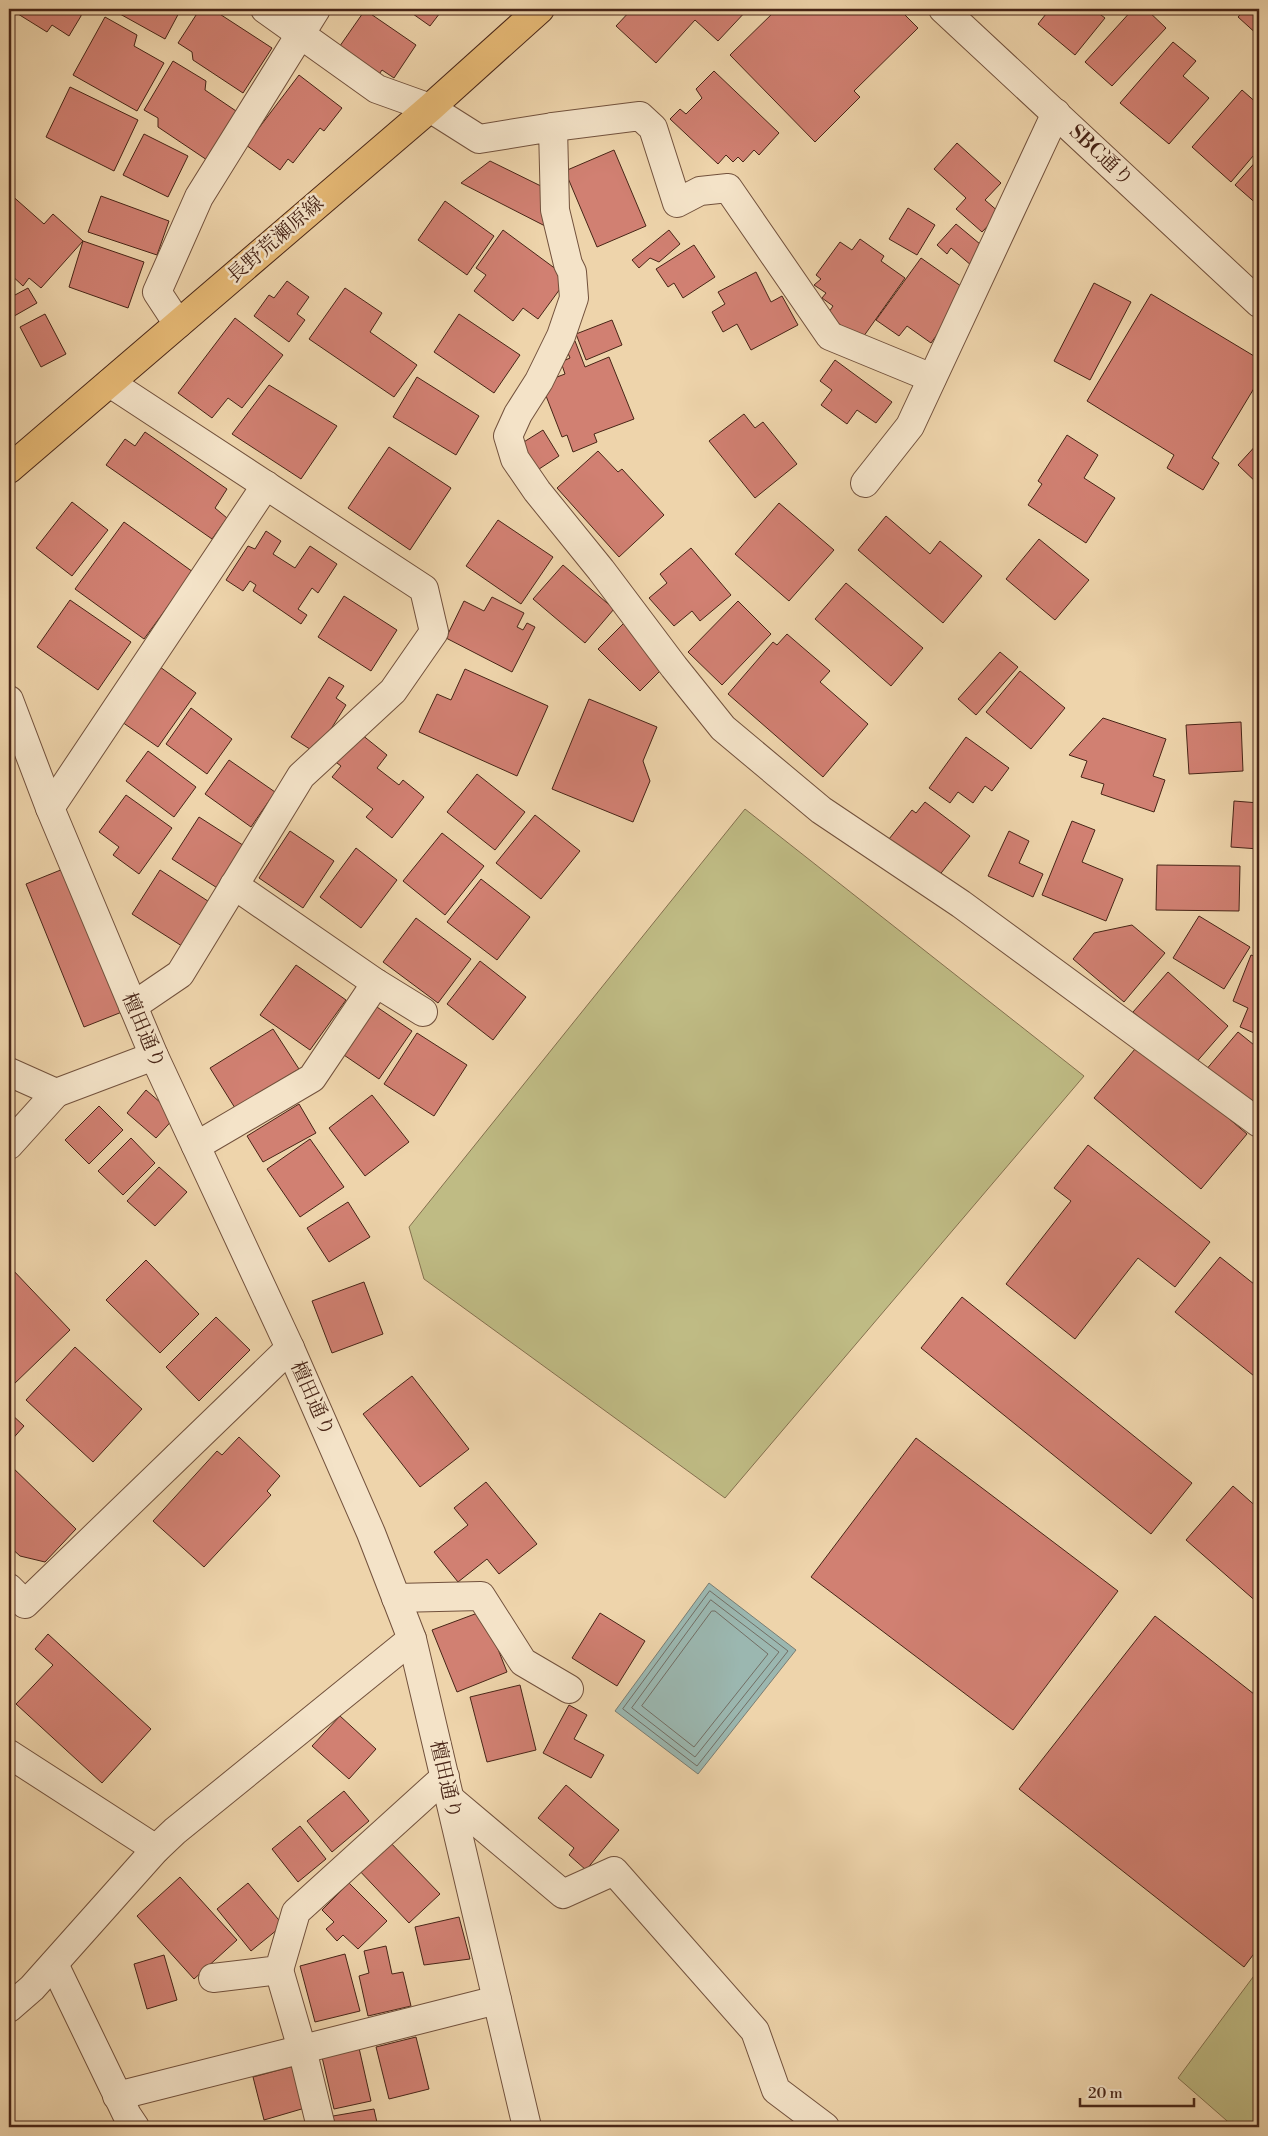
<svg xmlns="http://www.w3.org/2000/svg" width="1268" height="2136" font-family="'Libre Bodoni','Noto Serif JP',serif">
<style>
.garden{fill:#bfbb84;stroke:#84704e}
.water{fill:#9bb7b0;stroke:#7a7d73}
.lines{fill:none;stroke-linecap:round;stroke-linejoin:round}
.shore{stroke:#726e64;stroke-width:1}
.building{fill:#d18072;stroke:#482517}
.minor-casing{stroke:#72513c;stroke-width:30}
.major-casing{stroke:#482517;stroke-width:30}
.minor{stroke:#f4e3c8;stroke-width:28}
.major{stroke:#e7ba76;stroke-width:28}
.labels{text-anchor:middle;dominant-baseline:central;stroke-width:5;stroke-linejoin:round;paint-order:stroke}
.street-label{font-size:20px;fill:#482517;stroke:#f4e3c8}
</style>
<rect width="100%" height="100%" fill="#eed4ab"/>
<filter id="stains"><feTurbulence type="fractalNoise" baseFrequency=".004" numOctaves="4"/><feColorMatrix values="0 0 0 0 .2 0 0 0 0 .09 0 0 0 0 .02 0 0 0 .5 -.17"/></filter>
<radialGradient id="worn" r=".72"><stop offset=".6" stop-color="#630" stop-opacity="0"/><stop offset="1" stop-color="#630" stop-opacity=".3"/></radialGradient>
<g class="garden">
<polygon points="745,809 1084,1076 725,1498 424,1279 409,1227"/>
<polygon points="1259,1969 1259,2127 1234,2127 1178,2078"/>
</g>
<polygon class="water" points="709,1583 796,1650 698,1774 615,1711"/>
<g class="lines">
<g class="shore">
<polygon points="710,1591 788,1651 697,1766 623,1709"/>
<polygon points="711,1600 779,1652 695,1757 632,1708"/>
<polygon points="712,1611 715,1611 768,1654 694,1747 642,1706"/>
</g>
</g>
<g class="building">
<polygon points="10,9 82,9 81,16 69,36 52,25 47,32"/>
<polygon points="111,9 181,9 165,39"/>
<polygon points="194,9 212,9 272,48 243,93 193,60 192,52 178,43 198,12"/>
<polygon points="406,9 443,9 430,26"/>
<polygon points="632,9 748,9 718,41 695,20 656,63 616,26"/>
<polygon points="777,9 899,9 918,28 854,91 860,97 815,142 730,55"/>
<polygon points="1050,9 1093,9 1105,18 1075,55 1038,24"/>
<polygon points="1133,9 1146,9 1166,28 1112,86 1085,62"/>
<polygon points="1245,9 1259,9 1259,36 1238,17"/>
<polygon points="365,10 416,45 394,78 382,70 375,80 335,53"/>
<polygon points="105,17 137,35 134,46 164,63 137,111 73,75"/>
<polygon points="1173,42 1196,61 1183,76 1209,98 1169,144 1120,103"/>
<polygon points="173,61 206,81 205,90 239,113 207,160 158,127 158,118 144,110"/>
<polygon points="714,71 779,133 759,155 754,150 743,162 738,157 733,162 726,155 718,164 670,119 680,109 686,114 702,98 696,89"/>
<polygon points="299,75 342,108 324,131 320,128 293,163 288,159 280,170 246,145"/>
<polygon points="70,87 138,120 114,171 46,137"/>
<polygon points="1242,90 1259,105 1259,149 1231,182 1192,147"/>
<polygon points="144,134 188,156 168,197 123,175"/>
<polygon points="957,143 1001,183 985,200 1000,213 982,232 956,209 966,198 934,169"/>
<polygon points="614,150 646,226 597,247 565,171"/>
<polygon points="1259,158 1259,206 1235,185"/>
<polygon points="490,161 547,189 547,227 461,183"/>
<polygon points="9,193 44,224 53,214 83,241 41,288 29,278 23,286 9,273"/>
<polygon points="101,196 169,221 157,255 88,232"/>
<polygon points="445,201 494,236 467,275 418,240"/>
<polygon points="908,208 935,225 917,255 889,239"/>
<polygon points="956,224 986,249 972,266 951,248 947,254 937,245"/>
<polygon points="503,230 568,278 538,319 523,308 513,321 474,291 486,275 476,268"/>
<polygon points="669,230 680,244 659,262 650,258 639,268 632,260"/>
<polygon points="860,239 884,256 881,261 905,278 861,340 827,315 833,306 822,298 826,293 814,285 821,279 816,275 840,242 852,250"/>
<polygon points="83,241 144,262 128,308 69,287"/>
<polygon points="694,245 715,277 683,298 674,283 668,287 656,269"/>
<polygon points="921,258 968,291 931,343 907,326 899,336 876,320"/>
<polygon points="756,272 771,302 782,296 798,325 751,350 737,324 723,332 712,312 725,304 718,292"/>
<polygon points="287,281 309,297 297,314 305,320 289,342 254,316 269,295 274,298"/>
<polygon points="1094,283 1131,302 1090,380 1054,361"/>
<polygon points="9,284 15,295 28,288 37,303 9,319"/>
<polygon points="345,288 382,313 370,332 417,365 394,397 309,339"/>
<polygon points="1151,294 1259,359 1259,380 1212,458 1219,463 1203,490 1167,468 1174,455 1087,401"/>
<polygon points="45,314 66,354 41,367 20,327"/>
<polygon points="459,314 520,355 494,393 434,352"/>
<polygon points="235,318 283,355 242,408 228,398 212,418 178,393"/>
<polygon points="612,320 622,345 586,360 576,334"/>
<polygon points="575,341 585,367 609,357 634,419 594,434 597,442 573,452 567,435 562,437 541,383 565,374 561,362 570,358 565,346"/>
<polygon points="835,360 892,402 876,423 857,410 847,424 821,405 832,390 820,381"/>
<polygon points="417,377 479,416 456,455 393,417"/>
<polygon points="269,385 337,426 301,479 232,434"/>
<polygon points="744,414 755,428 763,422 797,464 755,498 709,441"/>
<polygon points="543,430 559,456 536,471 519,445"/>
<polygon points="145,432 227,489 215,508 227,518 212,539 106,465 125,439 135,446"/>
<polygon points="1067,435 1098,455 1084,478 1115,498 1086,543 1028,505 1042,484 1038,481"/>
<polygon points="1259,442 1259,485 1238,465"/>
<polygon points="389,447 451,488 410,550 348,508"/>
<polygon points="598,451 618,472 622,469 664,515 619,557 557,488"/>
<polygon points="72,502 108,530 72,576 36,548"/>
<polygon points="779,503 834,550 789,601 735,554"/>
<polygon points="886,516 930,554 940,541 982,576 943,623 858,550"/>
<polygon points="498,520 553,557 521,604 466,566"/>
<polygon points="124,522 193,572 144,639 75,589"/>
<polygon points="266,531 281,541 273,554 295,568 310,546 337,564 318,593 312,588 298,609 307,615 301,624 253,591 256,585 250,581 243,591 226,580 248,546 255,549"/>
<polygon points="1039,539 1089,580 1055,620 1006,579"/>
<polygon points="691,548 731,595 700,621 692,611 674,626 649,598 667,583 660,574"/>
<polygon points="563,565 614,609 585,643 533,599"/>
<polygon points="846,583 923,648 891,686 815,619"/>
<polygon points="344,596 397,630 371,671 318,637"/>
<polygon points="492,597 524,613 517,627 523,630 527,623 535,627 512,672 446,638 464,601 484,611"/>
<polygon points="70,600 131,642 98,690 37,647"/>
<polygon points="738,601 771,634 722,685 688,652"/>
<polygon points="624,623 667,664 640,691 598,649"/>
<polygon points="787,634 830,671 820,682 868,724 823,777 728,694 773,642 777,645"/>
<polygon points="1000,652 1018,667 976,715 958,699"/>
<polygon points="160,667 196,693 158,747 122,722"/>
<polygon points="465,669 548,706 517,776 419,732 437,694 451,700"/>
<polygon points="1020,671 1065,708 1031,749 986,712"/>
<polygon points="329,677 344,686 336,698 346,705 316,753 291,737"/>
<polygon points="589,699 657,727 643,761 650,781 633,822 552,789"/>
<polygon points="191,708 232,739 207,774 166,744"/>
<polygon points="1103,718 1166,739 1153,776 1165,780 1154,812 1101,794 1104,784 1081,777 1087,761 1069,755"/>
<polygon points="1241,722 1243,771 1189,774 1186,725"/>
<polygon points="356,730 387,755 377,768 399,785 403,780 424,797 392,838 366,817 373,809 332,777 341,766 333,760"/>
<polygon points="966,737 1009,768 992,791 985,786 973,803 958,792 950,803 929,788"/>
<polygon points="148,751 196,787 174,817 126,781"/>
<polygon points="229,760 275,792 251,827 205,794"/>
<polygon points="477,774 525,812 495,850 447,812"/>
<polygon points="126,795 172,828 139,874 113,855 119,847 99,832"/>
<polygon points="1234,801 1259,803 1259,849 1231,847"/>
<polygon points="925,802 970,836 938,877 889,839 912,810 916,813"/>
<polygon points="535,815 580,851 541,899 496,863"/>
<polygon points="199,817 249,849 222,891 172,859"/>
<polygon points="1072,821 1095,830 1082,862 1123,879 1106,921 1042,895"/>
<polygon points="290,831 334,861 303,908 259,878"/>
<polygon points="1009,831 1029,841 1019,863 1043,874 1033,897 988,876"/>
<polygon points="442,833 484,866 445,915 403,881"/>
<polygon points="356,848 397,880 361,928 320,897"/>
<polygon points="1157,865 1240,866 1239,911 1156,910"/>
<polygon points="68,867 127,1010 84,1027 26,884"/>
<polygon points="160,870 214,905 185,948 132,914"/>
<polygon points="481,879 530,917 497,960 447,922"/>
<polygon points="1199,916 1250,947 1224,989 1173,958"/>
<polygon points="416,918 471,959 438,1003 383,962"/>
<polygon points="1132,925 1165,953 1124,1002 1073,959 1094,933"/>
<polygon points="1251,955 1259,958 1259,1035 1240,1027 1248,1008 1233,1001"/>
<polygon points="480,961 526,997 493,1040 447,1004"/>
<polygon points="296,965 346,1000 310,1050 260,1015"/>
<polygon points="1168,972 1228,1026 1193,1066 1133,1012"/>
<polygon points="374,1005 412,1031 379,1079 341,1053"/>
<polygon points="273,1029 299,1069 235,1108 210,1068"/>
<polygon points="1238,1032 1259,1049 1259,1114 1205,1071"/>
<polygon points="417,1033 467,1065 434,1116 384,1084"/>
<polygon points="1140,1043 1247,1134 1201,1189 1094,1098"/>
<polygon points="146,1090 176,1116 156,1138 127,1113"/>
<polygon points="372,1095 409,1142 365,1176 329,1128"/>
<polygon points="299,1104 316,1133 263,1162 247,1136"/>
<polygon points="99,1106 123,1130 89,1164 65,1140"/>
<polygon points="131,1138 155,1163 123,1195 98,1171"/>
<polygon points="310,1139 344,1187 300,1217 267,1169"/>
<polygon points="1088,1145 1210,1242 1175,1287 1138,1258 1075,1339 1006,1284 1071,1201 1054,1188"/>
<polygon points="159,1167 187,1192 155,1226 127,1201"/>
<polygon points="348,1202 370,1237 329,1262 307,1228"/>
<polygon points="1220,1257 1259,1288 1259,1380 1175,1312"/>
<polygon points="146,1260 199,1314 160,1353 106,1300"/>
<polygon points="11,1268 70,1330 13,1385 9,1381 9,1270"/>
<polygon points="364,1282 383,1334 332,1353 312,1301"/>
<polygon points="962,1297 1192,1483 1151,1534 921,1348"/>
<polygon points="216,1317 250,1350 199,1401 166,1367"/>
<polygon points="75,1347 142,1409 93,1462 26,1400"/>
<polygon points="412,1376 469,1449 420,1487 363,1414"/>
<polygon points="9,1412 24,1426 9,1443"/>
<polygon points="239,1437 280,1476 267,1491 271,1495 204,1567 153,1521 217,1451 222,1455"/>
<polygon points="916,1438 1118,1591 1013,1730 811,1577"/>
<polygon points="9,1464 76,1529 45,1562 20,1556 9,1546"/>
<polygon points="486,1482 537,1544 499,1574 487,1559 458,1582 434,1552 468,1525 454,1508"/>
<polygon points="1233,1486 1259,1509 1259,1604 1186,1540"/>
<polygon points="483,1611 507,1672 457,1692 432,1630"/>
<polygon points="600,1613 645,1641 617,1686 572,1658"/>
<polygon points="1155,1616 1259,1698 1259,1947 1244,1967 1019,1789"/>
<polygon points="48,1634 151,1729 102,1783 16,1704 53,1665 35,1649"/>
<polygon points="520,1685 536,1750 487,1762 470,1697"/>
<polygon points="569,1705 587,1715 574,1739 604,1755 591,1778 543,1753"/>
<polygon points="340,1716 376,1749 349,1779 312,1746"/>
<polygon points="566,1785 619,1830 586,1870 569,1855 574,1848 538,1818"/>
<polygon points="344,1791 369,1821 332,1852 307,1821"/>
<polygon points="300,1826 326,1859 298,1882 272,1849"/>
<polygon points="386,1838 440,1894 409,1923 356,1867"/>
<polygon points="180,1877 237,1940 194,1979 137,1916"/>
<polygon points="248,1883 283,1925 251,1951 217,1909"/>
<polygon points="349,1883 387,1921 358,1949 343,1935 337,1941 326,1929 334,1922 322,1910"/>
<polygon points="459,1917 470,1959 424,1965 415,1927"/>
<polygon points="386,1946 392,1974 403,1972 411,2006 368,2016 359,1976 369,1973 364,1951"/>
<polygon points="345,1954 360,2011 315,2022 300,1966"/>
<polygon points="164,1955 177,2000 147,2009 134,1964"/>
<polygon points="416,2037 429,2089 389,2099 376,2047"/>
<polygon points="359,2048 371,2101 334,2109 322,2057"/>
<polygon points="294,2066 305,2108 264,2120 253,2077"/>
<polygon points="374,2109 378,2127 335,2127 333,2116"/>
</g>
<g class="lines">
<g class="minor-casing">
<g id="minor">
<polyline points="265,9 377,89 430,108 479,139 553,127 555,210 568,264 572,272 574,298 561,336 539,381 518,414 508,436 515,459 537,491 601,570 674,667 723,728 821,810 961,904 1259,1123"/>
<polyline points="943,9 1259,303"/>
<polyline points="553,127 640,116 653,128 677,203 700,191 728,188 830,336 932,378"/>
<polyline points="178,324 157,292 199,197 316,9"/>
<polyline points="110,383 424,589 434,632 393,691 301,776 180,974 133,1006"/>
<polyline points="865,483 910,426 1056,113"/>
<polyline points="9,700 50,808 154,1056 290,1348 371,1533 412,1639 527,2127"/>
<polyline points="50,808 266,485"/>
<polyline points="234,885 376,983 423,1012"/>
<polyline points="9,1072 56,1093 154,1056"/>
<polyline points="9,1145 56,1093"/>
<polyline points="196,1146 312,1078 376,983"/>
<polyline points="9,1588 25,1604 290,1348"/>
<polyline points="396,1598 481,1596 523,1662 569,1689"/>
<polyline points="9,1754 156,1849"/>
<polyline points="450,1799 563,1894 614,1871 755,2031 776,2090 825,2127"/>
<polyline points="54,1964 127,2115 135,2127"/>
<polyline points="279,1970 302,2049 321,2127"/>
<polyline points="213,1978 279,1970 296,1912 445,1777"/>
<polyline points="9,2008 32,1988 156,1849 175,1831 412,1639"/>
<polyline points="117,2096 497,2000"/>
</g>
</g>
<g class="major-casing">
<polyline id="major" points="9,469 430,108 540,9"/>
</g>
<use href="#minor" class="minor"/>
<use href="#major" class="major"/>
</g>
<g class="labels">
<g class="street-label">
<text transform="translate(1101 156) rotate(43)">SBC通り</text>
<text transform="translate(276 240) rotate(-41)">長野荒瀬原線</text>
<text transform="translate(143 1031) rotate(67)">檀田通り</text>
<text transform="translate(312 1399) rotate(66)">檀田通り</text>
<text transform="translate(445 1780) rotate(77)">檀田通り</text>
</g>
</g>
<rect width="1268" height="2136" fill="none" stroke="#eed4ab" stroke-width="30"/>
<rect x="10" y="10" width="1248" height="2116" fill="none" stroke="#482517" stroke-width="2.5"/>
<rect x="15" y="15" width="1238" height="2106" fill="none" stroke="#482517"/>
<path d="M1080 2098v8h114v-8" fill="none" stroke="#482517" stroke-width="2.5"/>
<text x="1088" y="2098" font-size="15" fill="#482517" stroke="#f4e3c8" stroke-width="4" paint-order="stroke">20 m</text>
<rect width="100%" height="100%" filter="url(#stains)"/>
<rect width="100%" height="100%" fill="url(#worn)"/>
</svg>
